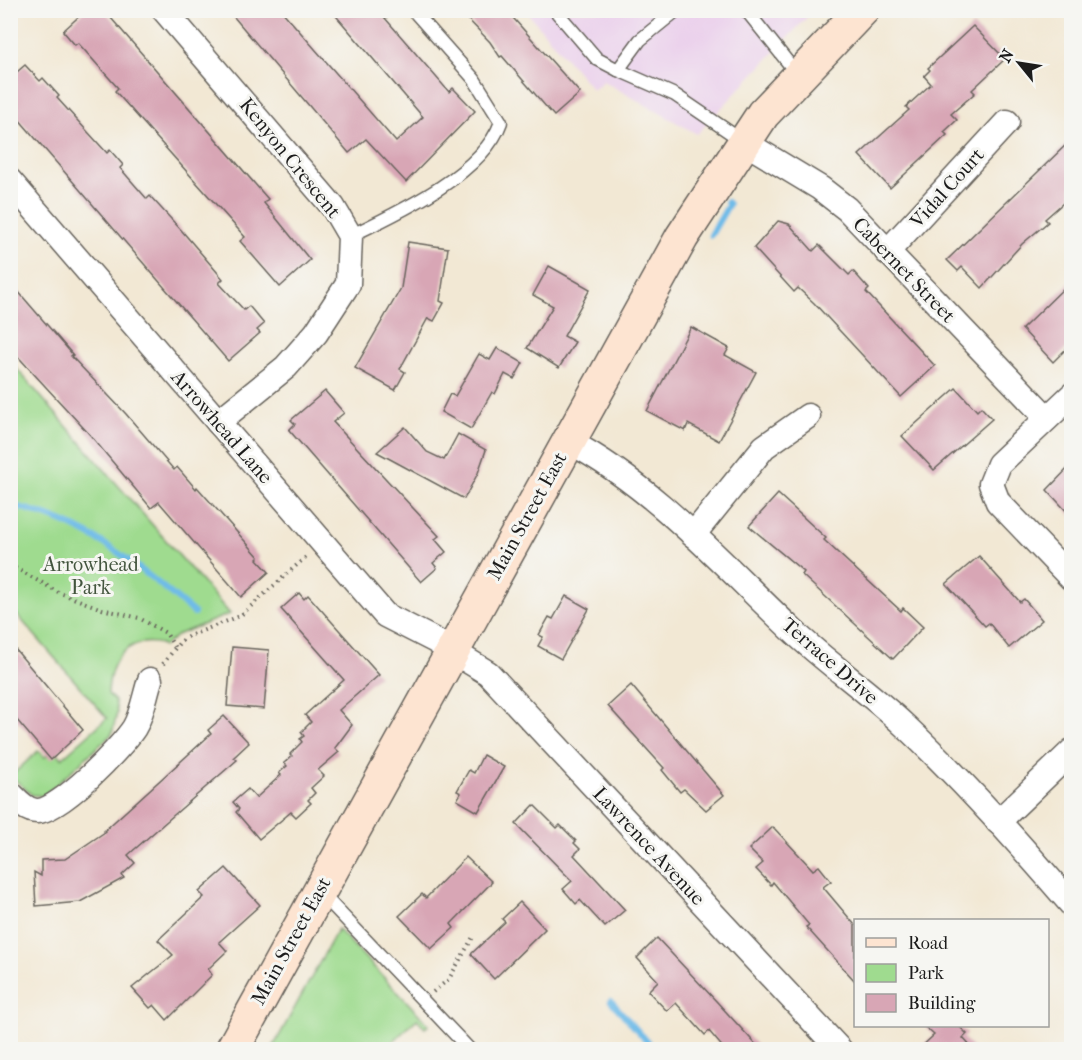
<svg xmlns="http://www.w3.org/2000/svg" width="1082" height="1060" font-family="'IM FELL French Canon',serif">
<style>
.built{fill:#ebd1ec}
.green{fill:#9fdb8f;stroke:#5e7c56;stroke-width:1.5}
.lines{fill:none;stroke-linecap:round;stroke-linejoin:round}
.stream{stroke:#6ebbe8;stroke-width:6}
.building{fill:#d8a6b5}
.service-casing{stroke:#67635c;stroke-width:15}
.minor-casing{stroke:#67635c;stroke-width:27}
.secondary-casing{stroke:#67635c;stroke-width:36}
.path{stroke:#67635c;stroke-width:4;stroke-dasharray:1.5 4.5;stroke-linecap:butt}
.service{stroke:#fff;stroke-width:12}
.minor{stroke:#fff;stroke-width:24}
.secondary{stroke:#fde4d1;stroke-width:33}
.labels{text-anchor:middle;dominant-baseline:central;stroke-width:6;stroke-linejoin:round;paint-order:stroke}
.street-label{font-size:20px;fill:#1c1c1c;stroke:#f6f6f2}
.park-label{font-size:20px;fill:#43553e;stroke:#f6f6f2}
</style>
<rect width="100%" height="100%" fill="#f6f6f2"/>
<filter id="ink" filterUnits="userSpaceOnUse"><feTurbulence type="fractalNoise" baseFrequency=".0167" numOctaves="2"/><feDisplacementMap in="SourceGraphic" scale="12" xChannelSelector="R" yChannelSelector="G"/><feConvolveMatrix kernelMatrix="1 2 1 2 8 2 1 2 1" color-interpolation-filters="sRGB"/></filter>
<filter id="wash" filterUnits="userSpaceOnUse"><feTurbulence type="fractalNoise" baseFrequency=".008" numOctaves="4" result="noise"/><feDisplacementMap in="SourceGraphic" scale="24" xChannelSelector="R" yChannelSelector="G"/><feGaussianBlur stdDeviation="1.35" result="paint"/><feColorMatrix in="noise" values="0 0 0 0 0 0 0 0 0 0 0 0 0 0 0 0 0 1.4 0 .05"/><feComposite in="paint" operator="in"/></filter>
<g filter="url(#wash)">
<rect width="100%" height="100%" fill="#f2e8d4"/>
<polygon class="built" points="526,11 813,11 697,134 603,81 593,90"/>
<g class="green">
<path d="M 10,361 L 230,614 L 179,634 L 163,647 L 161,644 C 125,636 109,662 108,694 L 115,701 L 117,713 L 112,734 L 44,796 L 32,795 L 11,776 L 38,751 L 45,757 L 55,750 L 62,758 L 107,718 L 11,608 Z"/>
<polygon points="338,929 429,1025 425,1028 417,1019 385,1049 272,1049"/>
</g>
<g class="lines">
<g class="stream">
<polyline points="711,235 729,204 727,202"/>
<path d="M 10,505 C 88,522 136,564 194,613"/>
<polyline points="611,1001 655,1050"/>
</g>
</g>
<g id="blocks">
<g class="building">
<polygon points="86,10 104,10 268,199 264,203 310,260 280,287 240,241 245,237 115,91 118,88 78,43 75,45 63,31"/>
<polygon points="228,10 281,10 396,142 423,117 331,10 378,10 449,92 453,88 475,111 406,182 366,139 349,153"/>
<polygon points="459,10 506,10 580,93 554,116 502,56 500,57 490,42"/>
<polygon points="973,26 1005,59 972,90 975,93 951,114 957,120 944,132 947,135 890,188 859,155 909,110 906,107 931,84 924,76 930,70 928,68"/>
<polygon points="25,65 40,81 43,78 59,96 57,98 107,153 110,150 123,165 120,168 147,199 150,196 182,231 223,279 219,283 244,310 249,306 264,324 257,330 260,333 228,361 10,109 10,78"/>
<polygon points="1071,140 1071,196 1045,219 1048,222 1022,244 982,288 962,267 958,271 947,260"/>
<polygon points="778,221 789,224 813,251 819,245 849,275 853,271 869,289 866,292 935,366 901,397 814,303 798,288 794,292 754,248"/>
<polygon points="408,242 448,248 440,301 444,303 434,321 428,318 400,369 405,372 395,390 355,368 401,288"/>
<polygon points="549,266 590,289 564,336 575,342 559,368 527,348 553,306 533,295"/>
<polygon points="1071,281 1071,344 1053,362 1022,329"/>
<polygon points="10,282 73,355 71,356 126,414 174,470 177,467 196,489 197,487 259,557 257,559 269,572 241,597 159,502 151,508 91,436 10,348"/>
<polygon points="691,327 729,348 725,355 756,372 719,441 688,424 685,431 647,411"/>
<polygon points="497,348 523,363 514,379 505,374 495,394 492,392 471,429 441,412 450,394 455,396 479,354 490,360"/>
<polygon points="956,388 977,411 981,407 992,419 934,470 902,436"/>
<polygon points="325,391 344,413 333,422 439,536 435,539 446,552 433,563 437,568 421,582 289,430 295,424 291,420"/>
<polygon points="405,427 427,452 444,460 458,434 486,450 478,473 464,499 377,452"/>
<polygon points="1071,465 1071,516 1047,490"/>
<polygon points="778,494 826,538 824,540 901,611 903,608 923,627 893,659 802,575 804,572 749,526"/>
<polygon points="979,556 1020,602 1024,599 1042,620 1009,648 989,623 985,626 946,584"/>
<polygon points="299,593 304,599 308,595 379,675 339,710 352,725 335,748 339,752 318,770 324,776 311,788 315,793 308,800 311,803 296,817 291,812 259,839 236,812 239,809 233,802 248,789 256,798 281,775 279,773 287,766 284,763 292,756 290,754 302,742 300,739 304,736 301,732 311,722 305,715 344,680 281,609"/>
<polygon points="566,596 589,609 561,659 538,646 543,637 539,635 549,617 553,619"/>
<polygon points="10,643 83,730 51,760 10,712"/>
<polygon points="232,647 269,650 264,709 227,706"/>
<polygon points="631,685 724,795 706,810 684,789 680,792 662,770 664,768 608,706"/>
<polygon points="224,716 249,743 234,757 237,760 128,855 135,863 122,875 124,878 80,902 36,906 34,872 41,876 41,860 65,859 105,832 104,831 211,734 208,730"/>
<polygon points="483,755 504,767 478,812 457,800 461,793 457,791 469,770 474,773"/>
<polygon points="534,805 557,828 560,825 576,841 574,843 580,849 574,855 625,910 605,927 580,900 576,904 563,889 572,881 516,824"/>
<polygon points="773,827 813,870 819,866 831,881 823,887 855,925 855,981 806,927 809,925 773,882 771,885 756,869 763,863 749,849"/>
<polygon points="466,857 492,882 451,924 454,928 431,949 399,916 422,894 426,898"/>
<polygon points="226,868 260,905 219,942 227,951 208,969 212,975 167,1020 154,1005 150,1008 132,988 173,955 158,940 204,897 199,892"/>
<polygon points="520,902 545,929 494,979 471,954 505,922 502,919"/>
<polygon points="657,938 717,1002 761,1050 725,1050 709,1031 705,1035 676,1003 667,1011 648,991 658,981 637,958"/>
<polygon points="924,1026 959,1026 967,1034 963,1038 974,1050 918,1050 934,1035"/>
</g>
</g>
</g>
<g filter="url(#ink)">
<use href="#blocks" fill-opacity="0" stroke="#67635c" stroke-width="1.5"/>
<g class="lines">
<g class="service-casing">
<g id="service">
<polyline points="555,10 597,59 618,70"/>
<polyline points="677,10 640,40 618,70 675,95 744,142"/>
<polyline points="746,10 798,75"/>
<path d="M 350,236 C 398,213 483,174 501,122 L 474,79 L 413,10"/>
<polyline points="322,894 470,1050"/>
</g>
</g>
<g class="minor-casing">
<g id="minor">
<polyline points="164,10 333,207 350,236 348,284 316,333 286,367 218,422"/>
<polyline points="744,142 820,188 847,209 1047,418"/>
<polyline points="10,181 385,615 434,640 488,673 840,1050"/>
<polyline points="887,252 1007,122"/>
<polyline points="1072,395 999,464 991,484 998,502 1072,579"/>
<path d="M 568,441 C 655,487 722,564 793,631 C 828,664 869,692 904,725 C 964,781 1019,843 1072,905"/>
<polyline points="693,535 764,447 808,416"/>
<path d="M 10,793 C 18,801 26,811 37,811 C 59,812 121,748 134,728 C 142,715 145,695 150,680"/>
<polyline points="998,822 1072,751"/>
</g>
</g>
<g class="secondary-casing">
<polyline id="secondary" points="232,1050 682,237 763,114 862,10"/>
</g>
<g class="path">
<polyline points="812,10 814,12"/>
<polyline points="10,565 60,593 102,609 139,618 166,633 175,648"/>
<polyline points="163,664 180,642 189,636 240,616 308,555"/>
<polyline points="433,992 449,979 473,937"/>
</g>
<use href="#service" class="service"/>
<use href="#minor" class="minor"/>
<use href="#secondary" class="secondary"/>
</g>
</g>
<g class="labels">
<g class="street-label">
<text transform="translate(290 158) rotate(51)">Kenyon Crescent</text>
<text transform="translate(947 188) rotate(-48)">Vidal Court</text>
<text transform="translate(904 270) rotate(46)">Cabernet Street</text>
<text transform="translate(222 427) rotate(49)">Arrowhead Lane</text>
<text transform="translate(527 516) rotate(-61)">Main Street East</text>
<text transform="translate(830 661) rotate(41)">Terrace Drive</text>
<text transform="translate(649 846) rotate(47)">Lawrence Avenue</text>
<text transform="translate(291 941) rotate(-61)">Main Street East</text>
</g>
<g class="park-label">
<text x="91" y="564">Arrowhead<tspan x="91" dy="23">Park</tspan></text>
</g>
</g>
<rect width="1082" height="1060" fill="none" stroke="#f6f6f2" stroke-width="36"/>
<rect x="854" y="919" width="195" height="108" fill="#f6f6f2" stroke="#9f9f9c" stroke-width="1.5"/>
<rect x="866" y="938" width="30" height="9" fill="#fde4d1" stroke="#9f9f9c" stroke-width="1.5"/>
<text x="908" y="949" font-size="18" fill="#1c1c1c">Road</text>
<rect x="866" y="964" width="30" height="18" fill="#9fdb8f" stroke="#9f9f9c" stroke-width="1.5"/>
<text x="908" y="979" font-size="18" fill="#1c1c1c">Park</text>
<rect x="866" y="994" width="30" height="18" fill="#d8a6b5" stroke="#9f9f9c" stroke-width="1.5"/>
<text x="908" y="1009" font-size="18" fill="#1c1c1c">Building</text>
<g transform="translate(1019 63) rotate(300)" stroke="#f6f6f2" stroke-width="4.5" paint-order="stroke">
<path d="M0-4.5L10 22L0 15L-10 22Z" fill="#1c1c1c"/>
<text y="-9" font-size="16" font-weight="bold" text-anchor="middle" fill="#1c1c1c">N</text>
</g>
</svg>
